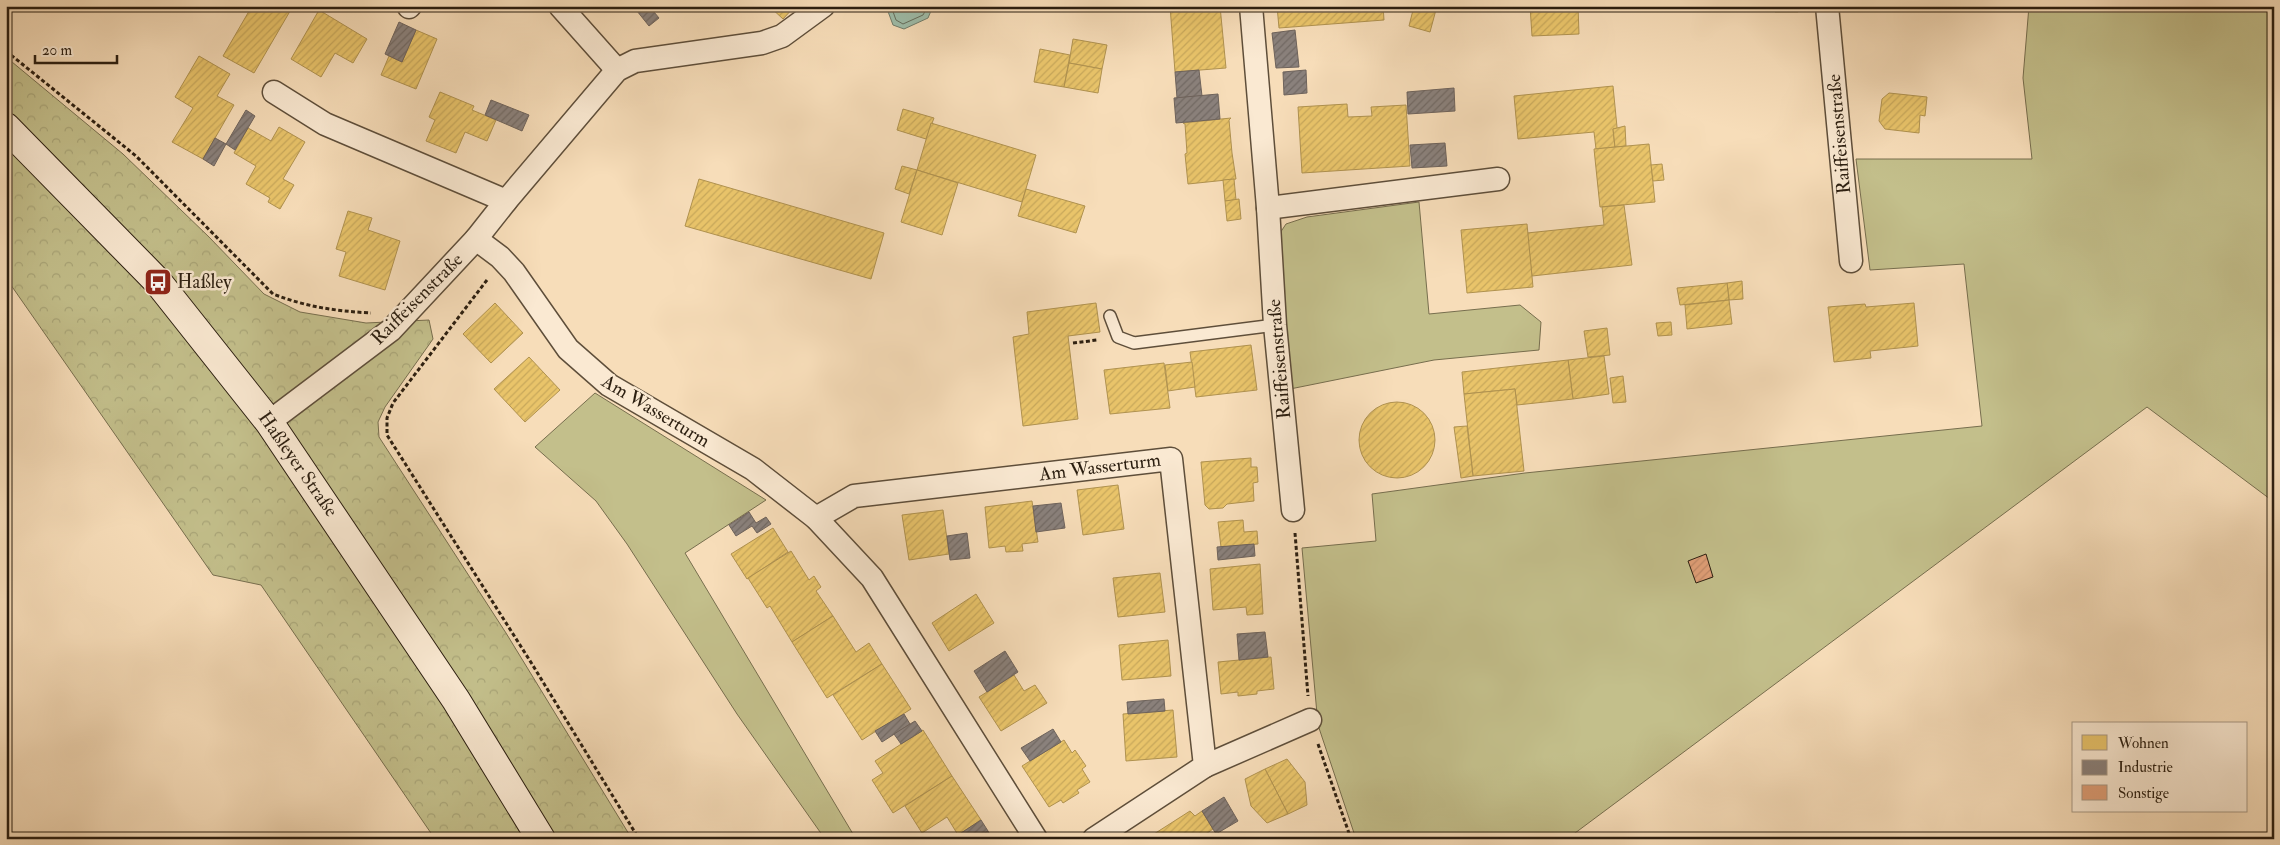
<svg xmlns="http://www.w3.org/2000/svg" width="2280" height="845" font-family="'IM FELL Double Pica',serif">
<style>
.grass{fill:#c3bf8b;stroke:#776e4e}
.forest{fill:url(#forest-crowns);stroke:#776e4e}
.water{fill:#9ebdaa;stroke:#707d6c}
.homes{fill:url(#homes-hatch);stroke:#b0924f}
.industry{fill:url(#industry-hatch);stroke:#6e635c}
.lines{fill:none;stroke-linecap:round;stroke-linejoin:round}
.shore{stroke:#646e5d;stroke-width:1}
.building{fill:url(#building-hatch);stroke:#2b1e10}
.service-casing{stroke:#5e4e3a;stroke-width:14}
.minor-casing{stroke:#5e4e3a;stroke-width:25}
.secondary-casing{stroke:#2b1e10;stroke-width:30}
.path{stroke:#2b1e10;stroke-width:3;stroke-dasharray:4 2.5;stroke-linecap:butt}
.service{stroke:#fae9d2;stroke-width:11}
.minor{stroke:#fae9d2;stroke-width:22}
.secondary{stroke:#fae9d2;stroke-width:28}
.labels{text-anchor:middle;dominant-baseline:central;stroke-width:5;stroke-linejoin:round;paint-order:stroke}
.street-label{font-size:19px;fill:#2b1e10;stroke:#fae9d2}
.poi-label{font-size:19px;fill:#2b1e10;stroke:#fae9d2;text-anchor:start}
</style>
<defs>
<pattern id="forest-crowns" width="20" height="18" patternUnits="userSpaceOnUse" patternTransform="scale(1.25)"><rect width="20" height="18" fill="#c3bf8b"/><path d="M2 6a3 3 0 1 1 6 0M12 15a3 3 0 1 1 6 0" fill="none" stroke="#a8a477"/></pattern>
<pattern id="homes-hatch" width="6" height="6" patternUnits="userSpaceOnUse" patternTransform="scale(1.25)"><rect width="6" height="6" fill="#e9c46a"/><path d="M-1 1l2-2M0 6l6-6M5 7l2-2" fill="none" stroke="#c8a85b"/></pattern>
<pattern id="industry-hatch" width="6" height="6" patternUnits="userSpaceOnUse" patternTransform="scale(1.25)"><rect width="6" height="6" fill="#8a817c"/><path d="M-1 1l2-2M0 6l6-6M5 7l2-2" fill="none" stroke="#716964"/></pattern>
<pattern id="building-hatch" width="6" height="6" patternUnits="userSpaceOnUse" patternTransform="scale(1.25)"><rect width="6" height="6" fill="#e09f77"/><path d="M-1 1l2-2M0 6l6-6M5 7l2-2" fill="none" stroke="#c08866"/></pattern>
</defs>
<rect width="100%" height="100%" fill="#f7ddb9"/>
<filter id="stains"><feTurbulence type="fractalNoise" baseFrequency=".004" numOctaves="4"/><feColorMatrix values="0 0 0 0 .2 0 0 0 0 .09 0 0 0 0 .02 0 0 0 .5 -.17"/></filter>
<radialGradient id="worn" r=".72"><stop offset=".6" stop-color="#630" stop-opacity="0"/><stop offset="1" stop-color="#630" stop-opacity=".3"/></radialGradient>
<g class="grass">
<polygon points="2029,6 2274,6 2274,502 2147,407 1567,839 1356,839 1318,725 1302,548 1376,541 1372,494 1525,473 1982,426 1964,264 1870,270 1856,159 2032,159 2023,78"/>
<polygon points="1419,202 1429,314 1520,305 1541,322 1539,350 1434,360 1290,389 1278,236 1286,224 1307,217"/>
<polygon points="595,393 766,500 685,553 856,839 825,839 737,714 627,544 596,501 535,447"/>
</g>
<polygon class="forest" points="6,57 123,154 209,237 264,294 300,312 366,323 429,320 433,339 385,407 378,422 379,437 506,633 632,839 435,839 261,585 213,575 6,278"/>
<polygon class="water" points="886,6 933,6 928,18 904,29 893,25"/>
<g class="homes">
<polygon points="252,6 293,6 254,73 223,56"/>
<polygon points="769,6 795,6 783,19"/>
<polygon points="1170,6 1220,6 1226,68 1175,72"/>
<polygon points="1277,6 1383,6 1384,20 1279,28"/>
<polygon points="1414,6 1437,6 1430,32 1409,26"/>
<polygon points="1530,6 1578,6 1579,34 1532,36"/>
<polygon points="1775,6 1797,6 1798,12 1775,12"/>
<polygon points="319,10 367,39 353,63 335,53 321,77 291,59"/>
<polygon points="416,30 437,39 416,89 381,75 389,56 402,62"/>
<polygon points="1073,39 1107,45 1102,69 1069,63"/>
<polygon points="1040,49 1070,55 1064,87 1034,82"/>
<polygon points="199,56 230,74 217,96 234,105 203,159 172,142 193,108 175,97"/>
<polygon points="1069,63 1102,69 1098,93 1064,87"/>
<polygon points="1613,86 1617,127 1617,129 1613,129 1615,147 1596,149 1594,132 1518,139 1514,96"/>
<polygon points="440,92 474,106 472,110 496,120 487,141 465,132 456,153 426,141 435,120 429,117"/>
<polygon points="1889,93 1927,97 1925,116 1920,115 1919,133 1885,129 1879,121 1882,99"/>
<polygon points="1347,104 1348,117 1372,116 1371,107 1406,105 1410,166 1302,173 1298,107"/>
<polygon points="903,109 934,118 926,139 897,130"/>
<polygon points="1231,118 1229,120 1232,153 1236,179 1188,184 1185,154 1187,153 1185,124 1183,123"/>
<polygon points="931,123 1036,155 1022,202 917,170"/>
<polygon points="1625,126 1626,146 1615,147 1613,129"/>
<polygon points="279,127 305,142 283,179 294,185 280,209 268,202 270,198 246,184 256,166 234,153 248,128 271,141"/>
<polygon points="1649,144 1655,202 1600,207 1594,149"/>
<polygon points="1662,164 1664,180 1653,181 1651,165"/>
<polygon points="902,166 917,170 909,194 895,189"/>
<polygon points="917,170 958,183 942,235 901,222"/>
<polygon points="699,179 884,233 871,279 685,226"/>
<polygon points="1234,179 1236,200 1225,201 1223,180"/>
<polygon points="1026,189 1085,206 1076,233 1018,216"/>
<polygon points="1239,199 1241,219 1227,221 1225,201"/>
<polygon points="1624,205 1632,265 1532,276 1527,233 1604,225 1602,207"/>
<polygon points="348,211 372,218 368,230 400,241 385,290 339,276 346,252 336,249"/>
<polygon points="1527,224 1533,287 1467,293 1461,230"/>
<polygon points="1742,281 1743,299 1729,300 1727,283"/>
<polygon points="1727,283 1729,300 1680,305 1677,288"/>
<polygon points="1729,300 1732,324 1687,329 1685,305"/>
<polygon points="495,303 523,333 491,363 463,334"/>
<polygon points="1096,303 1100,332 1068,336 1078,419 1023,426 1013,337 1029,334 1027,312"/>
<polygon points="1914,303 1918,346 1870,351 1871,358 1834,362 1828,307 1865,304 1866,307"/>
<polygon points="1671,322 1672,335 1658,336 1656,323"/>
<polygon points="1607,328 1610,355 1588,357 1584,331"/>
<polygon points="1251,345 1257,390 1196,397 1190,352"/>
<polygon points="1604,356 1609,394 1573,399 1568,360"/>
<polygon points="529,357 560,390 525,422 494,389"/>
<polygon points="1568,360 1573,399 1517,405 1515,389 1464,394 1462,372"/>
<polygon points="1192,362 1195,387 1168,391 1165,365"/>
<polygon points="1164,363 1170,408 1110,414 1104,370"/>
<polygon points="1623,376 1626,402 1613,403 1610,378"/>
<polygon points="1515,389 1524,471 1473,476 1464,394"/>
<circle cx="1397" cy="440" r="38"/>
<polygon points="1467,426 1473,476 1461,478 1454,427"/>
<polygon points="1251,458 1251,467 1257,467 1258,482 1253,483 1254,501 1227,504 1223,508 1209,509 1205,505 1201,462"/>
<polygon points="1118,485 1124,529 1083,535 1077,490"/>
<polygon points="1032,501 1038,542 1022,544 1023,551 1006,552 1005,546 989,548 985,507"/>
<polygon points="943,510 949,554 909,560 902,515"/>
<polygon points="1243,520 1244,532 1257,531 1258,544 1221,547 1218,522"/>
<polygon points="773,528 788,552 747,579 731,554"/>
<polygon points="791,551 809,580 814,576 821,587 816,591 833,616 792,642 770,606 767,608 748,578"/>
<polygon points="1260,564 1263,614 1247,615 1246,607 1213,610 1210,569"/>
<polygon points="1160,573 1165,612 1118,617 1113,578"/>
<polygon points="976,594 994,623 949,651 932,623"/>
<polygon points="833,616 856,652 869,643 882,664 827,698 792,642"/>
<polygon points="1168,640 1171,676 1122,680 1119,645"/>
<polygon points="1271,657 1274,689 1257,691 1257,694 1238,696 1238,692 1221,694 1218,662"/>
<polygon points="882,664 911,709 862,740 833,695"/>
<polygon points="1014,675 1024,691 1035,685 1047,703 1001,731 979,697"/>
<polygon points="1173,710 1177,757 1126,761 1123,714"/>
<polygon points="923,730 952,776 893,813 872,780 883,773 875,761"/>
<polygon points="1064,740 1072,753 1075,750 1086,766 1082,769 1090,782 1077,790 1079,793 1063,803 1061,800 1049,807 1022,766"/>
<polygon points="1287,759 1305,782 1307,805 1288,814 1265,769"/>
<polygon points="1265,769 1288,814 1267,823 1251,806 1245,779"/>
<polygon points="952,776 981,820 958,835 947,817 922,833 905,806"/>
<polygon points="1190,811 1195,816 1202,811 1213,829 1206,834 1209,839 1157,839 1154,834"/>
</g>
<g class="industry">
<polygon points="633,6 649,6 659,18 649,26"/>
<polygon points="399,22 416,30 402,62 385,54"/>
<polygon points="1295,30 1299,67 1276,68 1272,33"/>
<polygon points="1199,70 1202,96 1177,98 1175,72"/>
<polygon points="1306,70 1307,93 1284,95 1283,72"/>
<polygon points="1454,88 1455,111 1408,114 1407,92"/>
<polygon points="1218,94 1220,119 1176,123 1174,98"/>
<polygon points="491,100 529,115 522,131 485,115"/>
<polygon points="246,110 255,116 235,150 226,144"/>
<polygon points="215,138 226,144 214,166 203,159"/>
<polygon points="1445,143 1447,166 1412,168 1410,145"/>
<polygon points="1061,503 1065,528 1036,532 1033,506"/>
<polygon points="749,512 756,523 766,517 771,524 757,533 752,526 736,536 729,525"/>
<polygon points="967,533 970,558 950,560 947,536"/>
<polygon points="1254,544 1255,556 1218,560 1217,547"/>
<polygon points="1265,632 1268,657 1239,660 1237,634"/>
<polygon points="1005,651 1018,672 987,692 974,671"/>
<polygon points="1164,699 1165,711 1128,714 1127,702"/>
<polygon points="904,714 910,724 882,742 875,731"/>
<polygon points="915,721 922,731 901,744 894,734"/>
<polygon points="1053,729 1061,742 1030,761 1021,748"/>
<polygon points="1224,797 1238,821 1216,834 1202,811"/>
<polygon points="981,820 988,831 976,839 960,839 958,835"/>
<polygon points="988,831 992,839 976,839"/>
</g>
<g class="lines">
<polyline class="shore" points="891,6 896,20 903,24 923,15 928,6"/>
</g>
<polygon class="building" points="1706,554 1713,577 1696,583 1688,561"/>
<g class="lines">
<g class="service-casing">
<polyline id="service" points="1110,316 1118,337 1134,343 1275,325"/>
</g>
<g class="minor-casing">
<g id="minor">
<polyline points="560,6 617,70"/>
<polyline points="1251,6 1268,208 1275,325 1293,510"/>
<polyline points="1827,6 1851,261"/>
<polyline points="409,7 410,6"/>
<polyline points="274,92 325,124 506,201"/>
<polyline points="1268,208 1498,179"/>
<polyline points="476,239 500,257 514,272 568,349 609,385 753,469 816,518 872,578 1036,839"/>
<polyline points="269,422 391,330 476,239 506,201 617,70 635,61 762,43 782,36 823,6"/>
<polyline points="816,518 854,496 1171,459 1205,766 1094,839"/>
<polyline points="1205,766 1310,720"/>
</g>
</g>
<g class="secondary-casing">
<polyline id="secondary" points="6,127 158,282 269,422 456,700 541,839"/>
</g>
<g class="path">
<path d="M 6,51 L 136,156 L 273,294 C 307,307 335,311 371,313"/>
<polyline points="487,280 393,403 387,418 387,435 532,664 639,839"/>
<polyline points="1073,343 1097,340"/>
<polyline points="1295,533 1308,696"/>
<polyline points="1318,744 1351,839"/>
</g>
<use href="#service" class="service"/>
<use href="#minor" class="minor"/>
<use href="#secondary" class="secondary"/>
</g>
<defs>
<g id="bus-square" transform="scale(1.4375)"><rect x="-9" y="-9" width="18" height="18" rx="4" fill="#8f2418" stroke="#fae9d2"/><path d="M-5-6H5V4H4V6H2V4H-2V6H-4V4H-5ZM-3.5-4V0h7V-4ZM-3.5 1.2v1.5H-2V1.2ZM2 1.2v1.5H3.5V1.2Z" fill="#fff"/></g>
</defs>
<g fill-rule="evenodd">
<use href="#bus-square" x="158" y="282"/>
</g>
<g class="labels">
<g class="street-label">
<text transform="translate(1839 134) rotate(-95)">Raiffeisenstraße</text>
<text transform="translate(417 299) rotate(-45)">Raiffeisenstraße</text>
<text transform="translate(1279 359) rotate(-95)">Raiffeisenstraße</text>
<text transform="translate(656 411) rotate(31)">Am Wasserturm</text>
<text transform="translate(298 464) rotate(55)">Haßleyer Straße</text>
<text transform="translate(1100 467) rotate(-7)">Am Wasserturm</text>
</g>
<g class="poi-label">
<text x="177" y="282">Haßley</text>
</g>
</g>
<rect width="2280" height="845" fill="none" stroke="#f7ddb9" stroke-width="25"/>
<rect x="8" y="8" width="2265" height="830" fill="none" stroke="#2b1e10" stroke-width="2.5"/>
<rect x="12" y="12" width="2255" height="820" fill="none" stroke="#2b1e10"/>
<rect x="2072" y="722" width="175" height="90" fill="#fae9d2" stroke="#a79884"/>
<rect x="2082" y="735" width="25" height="15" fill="#e9c46a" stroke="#a79884"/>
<text x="2118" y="748" font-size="15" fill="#2b1e10">Wohnen</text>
<rect x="2082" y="760" width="25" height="15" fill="#8a817c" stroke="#a79884"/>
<text x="2118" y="772" font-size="15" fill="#2b1e10">Industrie</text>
<rect x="2082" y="785" width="25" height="15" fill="#e09f77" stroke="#a79884"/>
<text x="2118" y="798" font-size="15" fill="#2b1e10">Sonstige</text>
<path d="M35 55v8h82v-8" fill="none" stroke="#2b1e10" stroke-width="2.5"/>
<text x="42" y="55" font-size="15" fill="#2b1e10" stroke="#fae9d2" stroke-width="4" paint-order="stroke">20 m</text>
<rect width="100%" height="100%" filter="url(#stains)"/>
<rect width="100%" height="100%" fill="url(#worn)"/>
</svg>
